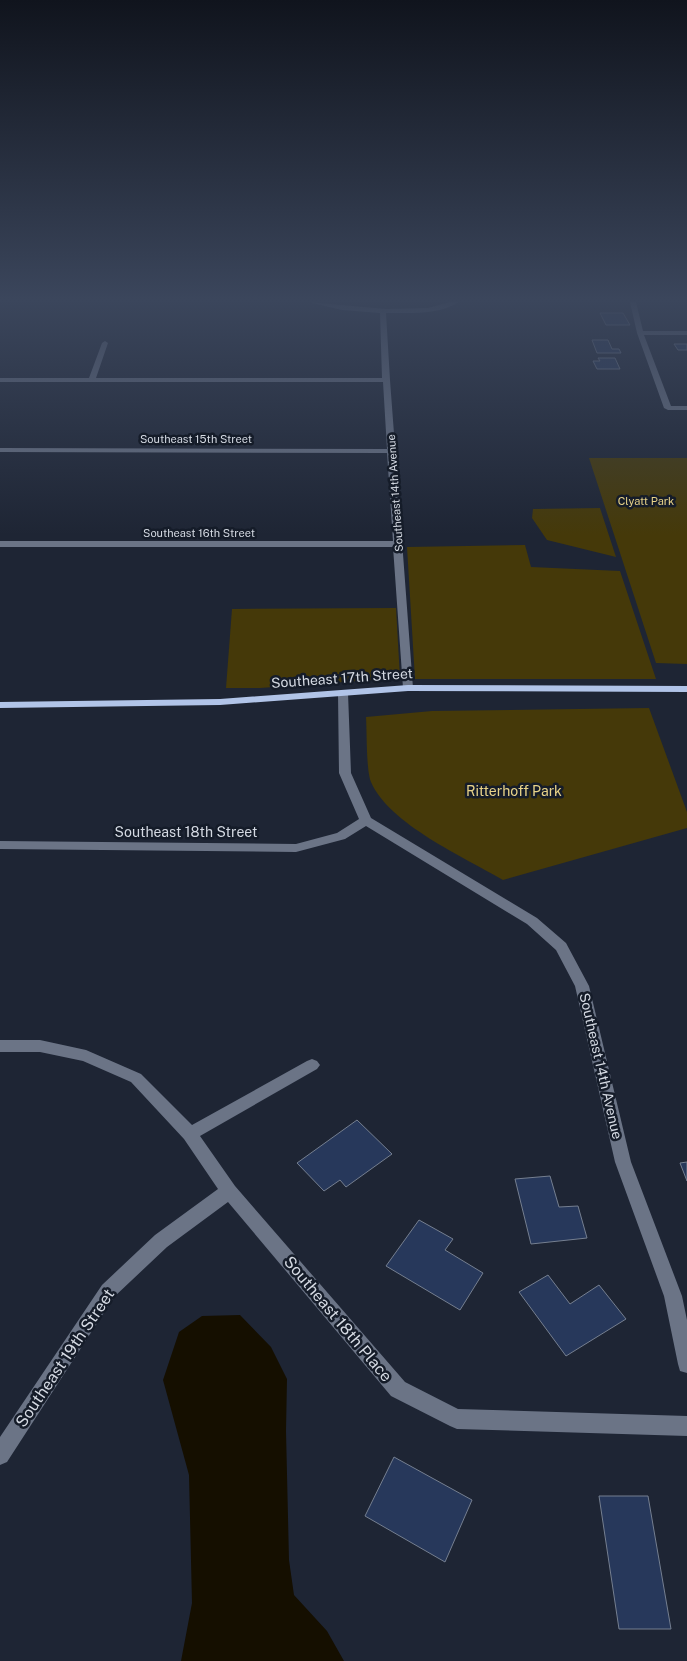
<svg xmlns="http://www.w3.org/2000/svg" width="687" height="1661" font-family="'Public Sans',sans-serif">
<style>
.green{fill:#453909}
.water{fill:#150f00}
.building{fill:#27385b;stroke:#757f90}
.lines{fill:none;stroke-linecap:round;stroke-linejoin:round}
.minor{fill:#6b7486;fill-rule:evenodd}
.major{fill:#b1c4e8;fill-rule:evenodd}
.labels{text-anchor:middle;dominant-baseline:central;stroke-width:5;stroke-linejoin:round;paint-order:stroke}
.far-street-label{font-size:11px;fill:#d4d9e2;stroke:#151c29}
.far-park-label{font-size:11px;fill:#e8d389;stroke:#151c29}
.street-label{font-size:14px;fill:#d4d9e2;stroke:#151c29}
.park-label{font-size:14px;fill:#e8d389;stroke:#151c29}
.near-street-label{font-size:16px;fill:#d4d9e2;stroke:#151c29}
</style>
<rect width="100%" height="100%" fill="#1e2534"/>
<g class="green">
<polygon points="589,458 687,458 687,664 656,663"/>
<polygon points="600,508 616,557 547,540 532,518 533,509"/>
<polygon points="525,545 531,567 620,571 656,679 415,679 407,547"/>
<polygon points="396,608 400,678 260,688 226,688 232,609"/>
<path d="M 649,708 L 687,812 L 687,828 L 503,880 C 464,857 389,824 371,782 C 366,770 367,732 366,717 L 432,711 Z"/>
</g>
<polygon class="water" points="240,1315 271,1347 287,1379 286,1431 289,1560 294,1595 327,1631 344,1661 181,1661 192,1603 189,1475 163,1380 179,1332 202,1316"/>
<g class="building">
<polygon points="600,313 623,313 630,325 606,325"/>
<polygon points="592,340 608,340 612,349 619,349 621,353 597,353"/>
<polygon points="674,344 687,344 687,350 678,350"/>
<polygon points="598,358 615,358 620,369 597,369 593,361 600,361"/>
<polygon points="357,1120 392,1154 346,1187 340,1180 324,1191 297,1163"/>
<polygon points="687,1162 687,1181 680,1163"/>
<polygon points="550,1176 559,1207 578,1206 587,1238 531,1244 515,1179"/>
<polygon points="419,1220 453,1239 445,1250 483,1273 460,1310 386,1266"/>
<polygon points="548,1275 570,1304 599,1285 626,1319 566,1356 519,1292"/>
<polygon points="394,1457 472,1500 445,1562 365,1516"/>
<polygon points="599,1496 648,1496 671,1629 619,1629"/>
</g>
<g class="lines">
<g class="minor">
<path d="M 308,302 L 386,309 L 428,308 L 450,302 L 459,302 C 439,315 410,313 386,313 L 390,380 L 413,688 L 412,690 L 408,691 L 403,688 L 393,547 L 0,547 L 0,541 L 393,541 L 387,453 L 0,452 L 0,448 L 387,449 L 383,382 L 0,382 L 0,378 L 89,378 L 102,343 L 105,341 L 108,343 L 96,378 L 382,378 L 380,313 L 342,310 Z"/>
<polygon points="630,302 636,302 643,331 687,331 687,335 644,335 671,406 687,406 687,410 668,410 664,408 637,333"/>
<polygon points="343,690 348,693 351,773 371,818 537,918 566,943 589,986 631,1162 682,1296 687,1320 687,1373 680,1371 678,1364 664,1296 615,1162 575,986 556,950 527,924 366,826 345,839 296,852 0,849 0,841 296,844 337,833 359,819 339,773 338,693"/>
<polygon points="0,1040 40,1040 86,1050 141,1074 192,1125 307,1061 312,1059 317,1061 320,1065 317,1069 200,1136 235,1186 405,1382 458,1409 687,1416 687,1436 457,1429 450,1426 391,1396 228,1202 167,1247 114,1297 7,1462 0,1465 0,1437 102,1285 155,1235 218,1189 184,1139 131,1082 83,1061 40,1052 0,1052"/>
</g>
<polygon class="major" points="408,685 687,686 687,692 408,691 220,705 0,708 0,702 220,699"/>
</g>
<linearGradient id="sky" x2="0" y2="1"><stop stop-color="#10141d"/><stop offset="0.56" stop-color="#3b465c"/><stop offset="1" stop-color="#3b465c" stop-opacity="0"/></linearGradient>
<rect width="687" height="535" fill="url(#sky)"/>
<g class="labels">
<g class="far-street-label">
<text x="196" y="439">Southeast 15th Street</text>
<text transform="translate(395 493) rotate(-94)">Southeast 14th Avenue</text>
<text x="199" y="533">Southeast 16th Street</text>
</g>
<g class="far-park-label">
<text x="646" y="501">Clyatt Park</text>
</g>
<g class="street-label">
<text transform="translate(342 678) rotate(-4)">Southeast 17th Street</text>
<text x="186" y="832">Southeast 18th Street</text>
<text transform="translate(601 1066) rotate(77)">Southeast 14th Avenue</text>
</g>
<g class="park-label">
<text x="514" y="791">Ritterhoff Park</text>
</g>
<g class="near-street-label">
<text transform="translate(338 1319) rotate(50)">Southeast 18th Place</text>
<text transform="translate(65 1358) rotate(-56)">Southeast 19th Street</text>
</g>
</g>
</svg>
